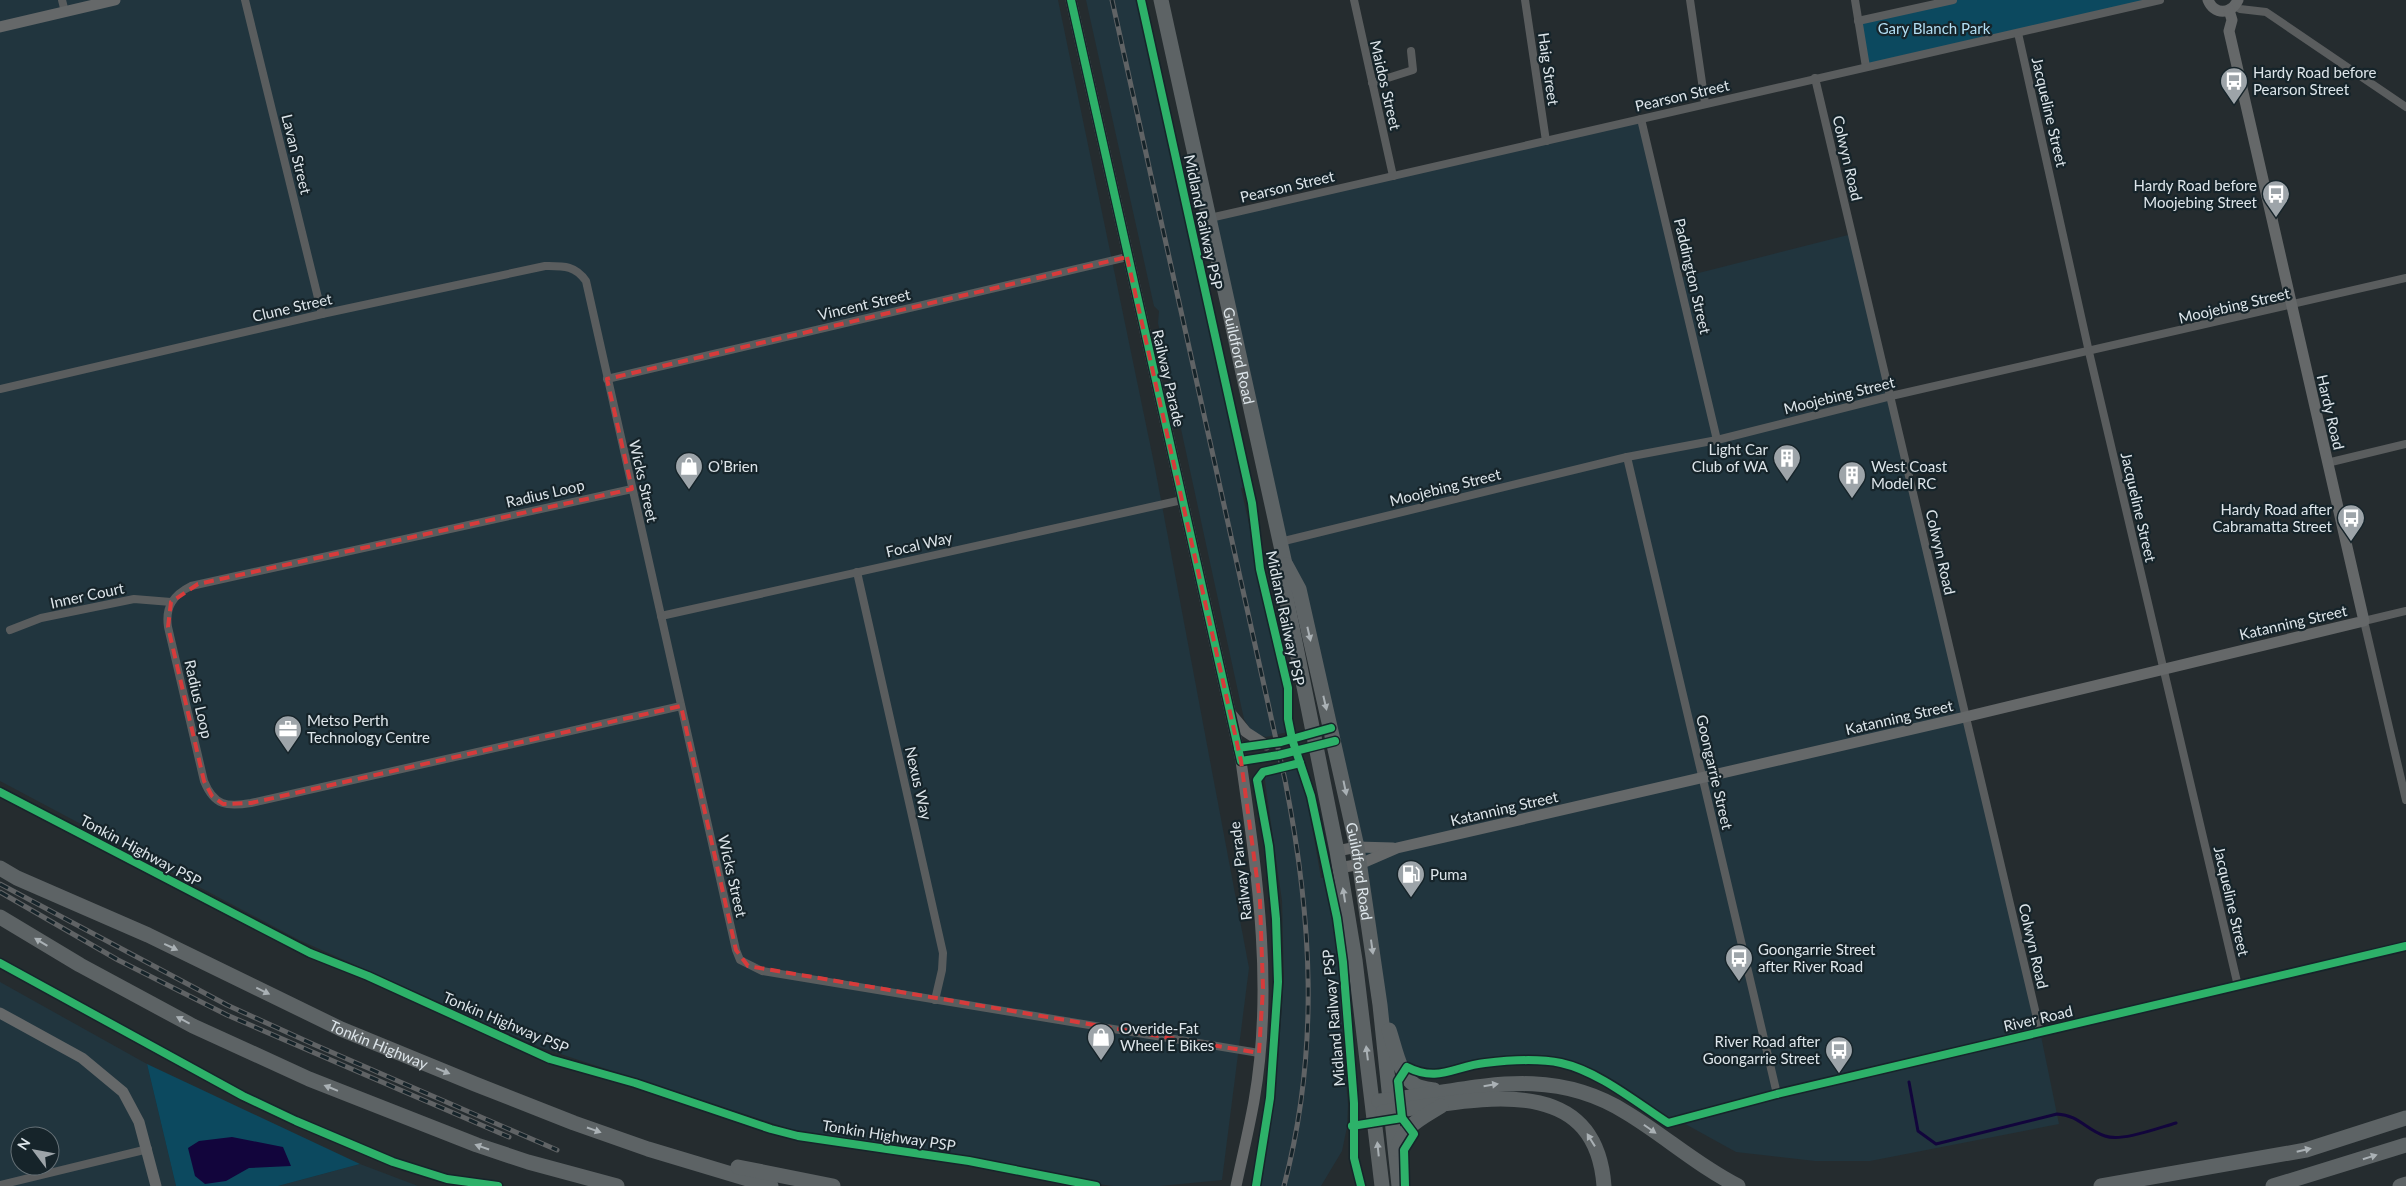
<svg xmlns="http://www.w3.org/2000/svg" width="2406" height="1186" font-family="Lato,sans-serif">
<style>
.built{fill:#21353e;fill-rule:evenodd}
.green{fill:#0c495f}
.water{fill:#12053c}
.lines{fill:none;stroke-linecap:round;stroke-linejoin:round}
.stream{stroke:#12053c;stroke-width:3}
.street{stroke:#5a5d5e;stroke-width:8}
.secondary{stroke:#656869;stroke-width:11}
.highway{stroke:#5d6365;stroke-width:15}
.rail-casing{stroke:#606365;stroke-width:5}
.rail{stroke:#16242a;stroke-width:3;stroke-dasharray:9;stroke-linecap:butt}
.cycleway-casing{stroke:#16242a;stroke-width:11}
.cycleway{stroke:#2db169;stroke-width:8}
.oneway{fill:#aab1b5}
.marked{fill:none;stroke:#d73b3b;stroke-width:4;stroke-dasharray:10 6;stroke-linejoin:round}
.labels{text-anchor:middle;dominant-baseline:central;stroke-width:4.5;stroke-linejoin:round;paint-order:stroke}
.park-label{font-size:15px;fill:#b3def3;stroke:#16242a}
.street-label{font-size:15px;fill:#dde5ea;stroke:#16242a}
.poi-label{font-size:15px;fill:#dde5ea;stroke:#16242a;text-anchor:start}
</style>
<rect width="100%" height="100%" fill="#252c2f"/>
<g class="built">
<polygon points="0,0 1058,0 1155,468 1249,968 1222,1180 1160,1186 1113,1186 1074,1181 790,1129 542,1048 299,940 0,781"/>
<polygon points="1086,0 1139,0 1246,487 1241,488 1285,687 1288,732 1266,737 1259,735 1252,732 1244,719 1158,323 1159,311 1154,306"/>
<polygon points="1641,119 1679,278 1852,234 2040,1031 2059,1124 1870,1161 1815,1161 1736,1152 1678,1120 1668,1123 1593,1075 1562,1063 1526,1060 1483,1063 1440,1075 1416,1071 1407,1067 1380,1005 1357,847 1285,564 1210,218"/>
<polygon points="1298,766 1305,787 1321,878 1325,878 1330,901 1341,966 1343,1047 1348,1105 1347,1127 1342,1151 1321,1186 1260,1186 1278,1061 1284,977 1282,901 1264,774"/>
<path d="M 0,982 L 147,1064 L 176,1186 L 0,1186 ZM 20,1136 L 50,1136 L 50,1166 L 20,1166 Z"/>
<polygon points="360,1164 418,1186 278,1186"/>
</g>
<g class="green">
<polygon points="1949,0 2160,0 1866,67 1858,21"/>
<polygon points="147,1064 360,1164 278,1186 176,1186"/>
</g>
<polygon class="water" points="232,1137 283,1147 291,1166 249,1168 226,1181 205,1184 195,1176 188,1148 199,1141"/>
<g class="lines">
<path class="stream" d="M 1909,1082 L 1918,1131 L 1936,1144 L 2057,1114 C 2079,1115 2086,1130 2105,1136 C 2122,1142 2158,1128 2176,1123"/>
<g class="street">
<polyline points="62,0 65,12"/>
<polyline points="245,0 322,314"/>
<polyline points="1354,0 1393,176"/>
<polyline points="1525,0 1546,141"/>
<polyline points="1690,0 1705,103"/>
<polyline points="1855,0 1866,67"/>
<polyline points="2234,6 2240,9 2266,12 2406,107"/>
<polyline points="1858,21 1953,0"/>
<polyline points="2018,33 2089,352 2238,986"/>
<polyline points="1815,78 2040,1031"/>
<polyline points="1372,83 1413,70 1411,51"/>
<polyline points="1641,119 1717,440"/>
<polyline points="1210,218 2160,0"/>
<polyline points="607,379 1127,257"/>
<path d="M 0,389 L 322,314 L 545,266 C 563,266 575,265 586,281 L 736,950 L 740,960 L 762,971 L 1259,1053"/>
<polyline points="1627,457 1777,1094"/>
<polyline points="2327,463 2406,444"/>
<path d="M 632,489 L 191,586 C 173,595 165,607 168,627 L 204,781 C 214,806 227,807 251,803 L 681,706"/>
<polyline points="1280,542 1627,457 1717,440 1891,396 2406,278"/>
<polyline points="857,572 943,953 942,970 935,1000"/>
<polyline points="2406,611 2364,621 2406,800"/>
<polyline points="661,616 1182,500"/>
<polyline points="10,630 41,618 134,599 171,602"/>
<polyline points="1238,748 1281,742 1331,728"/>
<polyline points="1241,761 1279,755 1334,741"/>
<polyline points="1678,1120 1777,1094 2406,946"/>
<polyline points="0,1185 148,1149"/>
</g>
<g class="secondary">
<path d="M 1071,0 L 1241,761 C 1257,874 1274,987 1254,1101 C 1249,1129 1242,1158 1236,1186"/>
<path d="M 2208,0 C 2214,15 2231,15 2238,0"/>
<polyline points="0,27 115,0"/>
<polyline points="1232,715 1246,732 1266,745"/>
<polyline points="1337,851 1357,847 1393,848"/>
<polyline points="1340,868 1360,864 1397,848 1965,717 2364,621 2229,31 2232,20 2229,10"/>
<polyline points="0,1013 82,1058 123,1092 139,1122 156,1186"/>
</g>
<g class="highway">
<path id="s1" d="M 1161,0 L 1285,564 L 1285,592 L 1337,851 L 1355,960 L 1382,1186"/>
<path id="s2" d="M 1286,565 L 1299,589 L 1357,847 L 1380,1005 L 1399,1186"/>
<path id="s3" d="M 0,868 L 17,878 L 148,935 L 341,1029 L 475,1084 L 574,1123 L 648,1149 L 771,1186"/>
<polyline points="0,917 80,965 193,1026 309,1079 477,1145 528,1162 617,1186"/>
<path d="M 1389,1030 C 1395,1047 1399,1075 1415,1085 C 1420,1088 1428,1089 1434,1090"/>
<path d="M 1379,1101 C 1468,1092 1545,1061 1627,1113 C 1665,1136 1698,1166 1738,1186"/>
<path d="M 1383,1112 C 1463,1104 1595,1063 1604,1186"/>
<path d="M 1397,1149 C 1403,1126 1422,1118 1441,1106"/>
<polyline points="738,1167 833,1186"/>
<polyline points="2101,1186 2306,1150 2406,1118"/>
<polyline points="2273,1186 2406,1145"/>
<polyline points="2400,1186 2406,1184"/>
</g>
<g class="rail-casing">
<g id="rail">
<path d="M 1112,0 L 1285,780 C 1312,917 1320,1049 1284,1186"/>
<polyline points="0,884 227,1005 315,1045 557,1150"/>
<polyline points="0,892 118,960 227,1015 509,1137"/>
</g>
</g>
<use href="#rail" class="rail"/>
<g class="cycleway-casing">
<g id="cycleway">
<polyline points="1071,0 1241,761 1279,755 1335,741"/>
<polyline points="1141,0 1252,503 1260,569 1288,688 1288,719 1292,739 1311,796 1337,918 1343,962 1354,1103 1354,1158 1361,1186"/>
<polyline points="1238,748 1281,742 1331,728"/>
<polyline points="0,792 310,953 368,976 550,1059 635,1083 771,1129 798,1136 969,1161 1096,1186"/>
<polyline points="0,963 243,1096 296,1121 393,1162 447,1179 498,1186"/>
<polyline points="1402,1118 1414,1134 1404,1150 1405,1186"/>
<path d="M 1352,1126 L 1402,1118 L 1398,1081 L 1407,1067 C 1438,1083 1455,1066 1485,1063 C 1510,1060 1537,1058 1561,1063 C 1598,1071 1637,1103 1668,1123 L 1777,1094 L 2406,946"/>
<polyline points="1256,1186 1270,1098 1278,982 1276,919 1269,846 1257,780 1263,772 1300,763"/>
</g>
</g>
<use href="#cycleway" class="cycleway"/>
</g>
<defs><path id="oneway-solid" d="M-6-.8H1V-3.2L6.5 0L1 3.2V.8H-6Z" transform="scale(1.25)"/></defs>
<g class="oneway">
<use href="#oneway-solid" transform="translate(1309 634) rotate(77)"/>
<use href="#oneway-solid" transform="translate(1325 703) rotate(77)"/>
<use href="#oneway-solid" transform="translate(1345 788) rotate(78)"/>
<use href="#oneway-solid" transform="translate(1344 895) rotate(-99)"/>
<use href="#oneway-solid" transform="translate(41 942) rotate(-149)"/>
<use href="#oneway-solid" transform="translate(171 947) rotate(25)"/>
<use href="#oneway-solid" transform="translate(1372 947) rotate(82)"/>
<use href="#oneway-solid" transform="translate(263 991) rotate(26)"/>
<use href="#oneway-solid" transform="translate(183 1020) rotate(-152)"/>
<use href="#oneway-solid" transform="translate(1367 1053) rotate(-97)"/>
<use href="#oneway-solid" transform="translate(443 1071) rotate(22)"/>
<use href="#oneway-solid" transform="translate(1491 1085) rotate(-9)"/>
<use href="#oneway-solid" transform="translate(331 1088) rotate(-158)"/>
<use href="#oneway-solid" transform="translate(1650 1129) rotate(35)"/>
<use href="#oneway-solid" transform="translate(594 1130) rotate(19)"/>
<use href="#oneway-solid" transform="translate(1591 1140) rotate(-122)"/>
<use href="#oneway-solid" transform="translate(482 1147) rotate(-161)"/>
<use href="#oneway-solid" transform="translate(1378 1149) rotate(-96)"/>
<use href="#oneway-solid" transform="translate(2304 1150) rotate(-13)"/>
<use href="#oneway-solid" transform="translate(2370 1157) rotate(-18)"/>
</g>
<path class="marked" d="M 1127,257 L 1241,761 L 1260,901 L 1263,988 L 1259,1053 L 748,966 L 736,950 L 681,706 L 251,803 L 223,804 L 212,796 L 204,781 L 168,627 L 171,602 L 198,584 L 632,489 L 607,379 Z"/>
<defs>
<g id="bus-pin" transform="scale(1.4375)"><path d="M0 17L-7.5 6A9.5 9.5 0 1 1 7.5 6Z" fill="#9da4a9" stroke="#16242a"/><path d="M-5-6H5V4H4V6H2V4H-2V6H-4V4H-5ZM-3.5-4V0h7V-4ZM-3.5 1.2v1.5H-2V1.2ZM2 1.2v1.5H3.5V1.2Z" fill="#fff"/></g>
<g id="building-pin" transform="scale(1.4375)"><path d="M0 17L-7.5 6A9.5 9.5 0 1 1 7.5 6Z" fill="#9da4a9" stroke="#16242a"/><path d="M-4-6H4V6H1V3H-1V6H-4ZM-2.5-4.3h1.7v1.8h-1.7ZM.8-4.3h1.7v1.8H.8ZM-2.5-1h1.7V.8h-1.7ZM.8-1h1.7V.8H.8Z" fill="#fff"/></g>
<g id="shop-pin" transform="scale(1.4375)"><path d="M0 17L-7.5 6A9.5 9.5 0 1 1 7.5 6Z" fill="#9da4a9" stroke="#16242a"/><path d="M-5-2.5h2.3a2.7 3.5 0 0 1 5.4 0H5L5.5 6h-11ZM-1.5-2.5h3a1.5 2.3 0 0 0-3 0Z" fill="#fff"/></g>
<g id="office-pin" transform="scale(1.4375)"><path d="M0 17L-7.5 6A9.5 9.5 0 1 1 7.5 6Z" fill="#9da4a9" stroke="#16242a"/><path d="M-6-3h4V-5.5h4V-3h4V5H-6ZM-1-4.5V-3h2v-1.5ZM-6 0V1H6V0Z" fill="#fff"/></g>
<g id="fuel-pin" transform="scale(1.4375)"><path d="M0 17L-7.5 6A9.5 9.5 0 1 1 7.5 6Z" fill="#9da4a9" stroke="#16242a"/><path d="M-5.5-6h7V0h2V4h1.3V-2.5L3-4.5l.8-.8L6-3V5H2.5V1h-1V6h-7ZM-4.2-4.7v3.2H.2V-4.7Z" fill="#fff"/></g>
</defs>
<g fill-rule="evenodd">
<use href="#bus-pin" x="2234" y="81"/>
<use href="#bus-pin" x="2276" y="194"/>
<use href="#building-pin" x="1787" y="458"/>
<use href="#shop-pin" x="689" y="466"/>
<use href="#building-pin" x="1852" y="475"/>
<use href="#bus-pin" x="2351" y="518"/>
<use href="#office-pin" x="288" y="729"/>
<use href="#fuel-pin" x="1411" y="874"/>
<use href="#bus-pin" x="1739" y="958"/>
<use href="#shop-pin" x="1101" y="1037"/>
<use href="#bus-pin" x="1839" y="1050"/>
</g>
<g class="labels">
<g class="park-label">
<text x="1934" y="28">Gary Blanch Park</text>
</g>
<g class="street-label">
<text transform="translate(1549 69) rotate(82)">Haig Street</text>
<text transform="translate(1386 85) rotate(77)">Maidos Street</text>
<text transform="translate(1682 95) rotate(-13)">Pearson Street</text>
<text transform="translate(2050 112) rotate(77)">Jacqueline Street</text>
<text transform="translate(297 154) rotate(76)">Lavan Street</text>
<text transform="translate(1848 158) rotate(77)">Colwyn Road</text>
<text transform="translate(1287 186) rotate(-13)">Pearson Street</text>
<text transform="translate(1204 222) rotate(78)">Midland Railway PSP</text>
<text transform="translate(1693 276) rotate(77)">Paddington Street</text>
<text transform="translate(864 304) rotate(-13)">Vincent Street</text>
<text transform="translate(2234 305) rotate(-13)">Moojebing Street</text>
<text transform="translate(292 307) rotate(-13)">Clune Street</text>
<text stroke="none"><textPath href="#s1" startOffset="364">Guildford Road</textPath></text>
<text transform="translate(1169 378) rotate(77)">Railway Parade</text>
<text transform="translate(1839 395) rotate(-14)">Moojebing Street</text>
<text transform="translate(2331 412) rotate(77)">Hardy Road</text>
<text transform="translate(644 481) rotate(77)">Wicks Street</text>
<text transform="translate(1445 487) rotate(-14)">Moojebing Street</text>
<text transform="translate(545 493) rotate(-13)">Radius Loop</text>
<text transform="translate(2139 507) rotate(77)">Jacqueline Street</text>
<text transform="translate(919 544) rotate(-13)">Focal Way</text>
<text transform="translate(1941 552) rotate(77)">Colwyn Road</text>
<text transform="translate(87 595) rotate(-12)">Inner Court</text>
<text transform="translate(1286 618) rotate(78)">Midland Railway PSP</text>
<text transform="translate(2293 622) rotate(-13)">Katanning Street</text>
<text transform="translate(199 699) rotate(77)">Radius Loop</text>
<text transform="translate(1899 717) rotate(-13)">Katanning Street</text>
<text transform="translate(1715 772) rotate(77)">Goongarrie Street</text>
<text transform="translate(919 783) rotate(77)">Nexus Way</text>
<text transform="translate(1504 808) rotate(-13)">Katanning Street</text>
<text transform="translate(141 850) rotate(28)">Tonkin Highway PSP</text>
<text transform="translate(1240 871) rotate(-97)">Railway Parade</text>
<text stroke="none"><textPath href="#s2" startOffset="316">Guildford Road</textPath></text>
<text transform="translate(733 876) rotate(77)">Wicks Street</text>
<text transform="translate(2232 901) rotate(77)">Jacqueline Street</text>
<text transform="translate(2034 946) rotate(77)">Colwyn Road</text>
<text transform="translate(1333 1018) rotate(-95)">Midland Railway PSP</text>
<text transform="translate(2038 1018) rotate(-13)">River Road</text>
<text transform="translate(506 1022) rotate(23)">Tonkin Highway PSP</text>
<text stroke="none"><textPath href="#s3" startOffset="418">Tonkin Highway</textPath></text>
<text transform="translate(889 1135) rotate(9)">Tonkin Highway PSP</text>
</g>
<g class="poi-label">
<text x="2253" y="72">Hardy Road before<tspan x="2253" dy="17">Pearson Street</tspan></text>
<text x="2257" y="185" text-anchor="end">Hardy Road before<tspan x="2257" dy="17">Moojebing Street</tspan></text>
<text x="1768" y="449" text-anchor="end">Light Car<tspan x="1768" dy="17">Club of WA</tspan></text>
<text x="708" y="466">O’Brien</text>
<text x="1871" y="466">West Coast<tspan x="1871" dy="17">Model RC</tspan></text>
<text x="2332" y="509" text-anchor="end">Hardy Road after<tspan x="2332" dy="17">Cabramatta Street</tspan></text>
<text x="307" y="720">Metso Perth<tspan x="307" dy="17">Technology Centre</tspan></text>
<text x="1430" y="874">Puma</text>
<text x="1758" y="949">Goongarrie Street<tspan x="1758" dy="17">after River Road</tspan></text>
<text x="1120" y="1028">Overide-Fat<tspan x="1120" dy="17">Wheel E Bikes</tspan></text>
<text x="1820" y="1041" text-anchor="end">River Road after<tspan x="1820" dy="17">Goongarrie Street</tspan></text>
</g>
</g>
<g transform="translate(35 1151) rotate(302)"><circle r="24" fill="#16242a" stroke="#667177"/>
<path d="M0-4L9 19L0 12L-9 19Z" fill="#9da4a9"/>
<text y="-8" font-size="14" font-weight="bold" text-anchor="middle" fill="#dde5ea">N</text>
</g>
</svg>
